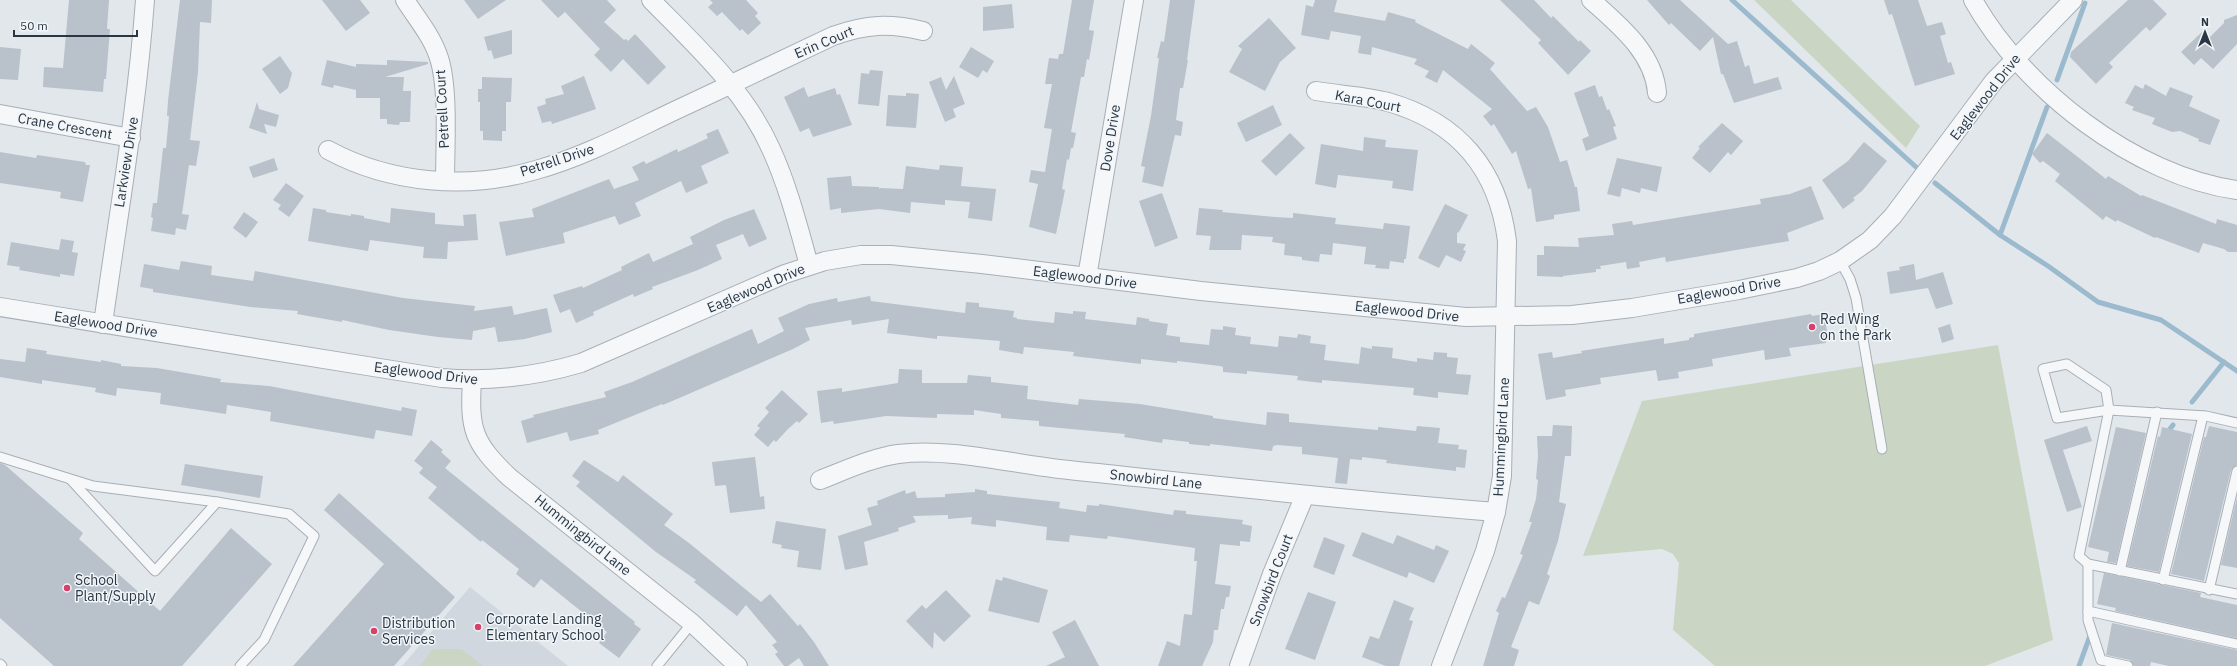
<svg xmlns="http://www.w3.org/2000/svg" width="2237" height="666" font-family="'IBM Plex Sans',sans-serif">
<style>
.built{fill:#d0d7de}
.green{fill:#cad6c3}
.lines{fill:none;stroke-linecap:round;stroke-linejoin:round}
.stream{stroke:#9bbace;stroke-width:5}
.building{fill:#b9c1ca}
.lane-casing{stroke:#a7afb7;stroke-width:11}
.street-casing{stroke:#a7afb7;stroke-width:20}
.lane{stroke:#f6f7f9;stroke-width:9}
.street{stroke:#f6f7f9;stroke-width:18}
.poi-dot{fill:#d93f6a;stroke:#f2f6f9;stroke-width:1.5}
.labels{text-anchor:middle;dominant-baseline:central;stroke-width:3;stroke-linejoin:round;paint-order:stroke}
.street-label{font-size:14px;fill:#293745;stroke:#f2f6f9}
.poi-label{font-size:14px;fill:#293745;stroke:#f2f6f9;text-anchor:start}
</style>
<rect width="100%" height="100%" fill="#e2e7ec"/>
<polygon class="built" points="470,587 568,666 402,666"/>
<g class="green">
<polygon points="1754,0 1791,0 1920,126 1906,148"/>
<polygon points="1998,345 2053,640 1985,666 1715,666 1673,630 1679,563 1673,554 1662,549 1583,556 1642,401"/>
<polygon points="433,649 461,649 483,666 420,666"/>
</g>
<g class="lines">
<g class="stream">
<polyline points="1732,0 1916,167"/>
<polyline points="2057,80 2085,3"/>
<polyline points="1935,183 2000,235 2048,266 2098,302 2161,320 2237,371"/>
<polyline points="2000,235 2047,107"/>
<polyline points="2192,402 2224,362"/>
<polyline points="2167,433 2173,425"/>
<polyline points="2079,666 2091,633"/>
</g>
</g>
<g class="building">
<polygon points="69,0 109,0 107,29 110,29 106,79 104,79 103,92 43,87 44,67 63,68"/>
<polygon points="180,0 212,0 211,23 200,22 198,72 190,140 200,141 196,166 189,165 182,214 189,215 186,230 176,228 175,235 151,231 153,218 151,217 153,203 157,203 163,148 166,148 169,116 167,116 168,101"/>
<polygon points="322,0 360,0 370,13 346,31"/>
<polygon points="464,0 506,0 478,19"/>
<polygon points="541,0 607,0 616,10 604,22 624,40 626,39 628,41 635,34 666,67 648,85 623,59 611,72 594,55 600,49 565,12 558,18"/>
<polygon points="710,0 746,0 758,13 755,16 761,23 748,35 742,29 740,31 722,12 717,16 708,7 713,3"/>
<polygon points="1072,0 1094,0 1089,30 1094,31 1089,60 1087,59 1084,77 1081,77 1071,132 1076,133 1073,148 1071,148 1069,160 1067,159 1062,189 1065,190 1056,234 1029,227 1038,184 1029,182 1031,170 1045,172 1052,129 1044,128 1052,84 1045,84 1049,58 1058,59 1059,54 1063,54"/>
<polygon points="1170,0 1195,0 1187,60 1188,60 1183,88 1180,88 1176,120 1183,122 1181,136 1175,135 1163,187 1142,182 1145,167 1141,166 1151,116 1159,58 1157,58 1161,41 1164,42"/>
<polygon points="1315,0 1337,0 1334,12 1385,21 1388,12 1416,20 1415,22 1468,49 1471,44 1495,63 1490,69 1527,111 1536,107 1548,127 1560,162 1567,160 1575,187 1577,187 1580,211 1554,215 1554,219 1536,222 1531,188 1528,189 1516,151 1512,154 1494,124 1491,126 1483,116 1492,109 1443,70 1437,83 1425,77 1429,71 1414,64 1417,59 1372,47 1371,55 1358,53 1361,36 1331,31 1329,40 1301,35 1306,5 1313,7"/>
<polygon points="1500,0 1534,0 1551,18 1553,16 1579,42 1580,40 1591,51 1568,75 1538,43 1541,40"/>
<polygon points="1647,0 1680,0 1728,44 1737,41 1745,67 1749,65 1754,84 1778,77 1782,89 1734,103 1723,74 1721,74 1713,37 1700,51 1671,23 1669,25"/>
<polygon points="1884,0 1918,0 1927,26 1942,22 1946,34 1940,36 1948,63 1951,62 1955,74 1915,86 1892,14 1889,15"/>
<polygon points="2128,0 2153,0 2167,14 2150,31 2146,27 2109,63 2113,67 2096,84 2070,57 2071,52"/>
<polygon points="1012,4 1014,28 983,31 983,7"/>
<polygon points="2237,15 2237,44 2213,69 2201,58 2194,65 2181,52 2203,31 2210,37 2224,23 2224,20"/>
<polygon points="1269,18 1296,48 1280,62 1265,91 1229,72 1242,49 1238,46"/>
<polygon points="512,30 512,54 494,59 491,50 488,51 484,37"/>
<polygon points="0,47 21,49 18,80 0,79"/>
<polygon points="971,47 994,61 987,73 983,70 978,78 959,67"/>
<polygon points="280,56 292,73 288,88 280,94 262,69"/>
<polygon points="327,60 356,67 356,64 387,65 387,60 428,62 428,64 385,77 404,77 403,91 411,91 410,122 400,122 399,125 387,124 387,119 380,119 380,98 356,98 356,90 334,85 333,88 321,85"/>
<polygon points="870,70 883,71 879,106 858,104 861,73 869,74"/>
<polygon points="584,76 596,109 552,124 551,121 542,123 537,107 546,104 545,99 564,94 561,86"/>
<polygon points="954,76 965,104 953,109 956,117 945,122 929,82 941,77 946,90"/>
<polygon points="482,77 512,78 511,102 506,102 506,131 502,131 502,141 483,140 483,131 480,131 480,102 478,102 478,89 482,89"/>
<polygon points="2145,84 2166,96 2170,87 2193,96 2189,106 2220,120 2210,145 2198,141 2199,139 2180,131 2172,132 2152,124 2155,118 2132,110 2134,107 2125,103 2135,85 2143,89"/>
<polygon points="1595,85 1599,97 1602,96 1607,110 1609,109 1616,126 1613,127 1617,139 1586,151 1582,139 1589,136 1574,93"/>
<polygon points="804,87 808,97 835,88 837,95 840,94 852,125 813,137 809,128 800,132 784,97"/>
<polygon points="906,93 919,94 916,128 886,126 888,95 906,96"/>
<polygon points="257,102 259,109 279,115 276,127 264,124 267,134 249,128"/>
<polygon points="1273,105 1282,125 1246,142 1237,123"/>
<polygon points="1722,123 1743,141 1731,155 1728,152 1710,173 1692,158 1700,148 1698,147"/>
<polygon points="718,129 729,153 701,166 708,183 686,193 681,181 635,203 641,216 619,225 615,216 563,233 565,243 506,256 499,222 534,217 532,209 609,179 614,189 639,180 632,167 644,161 646,164 677,149 678,152 708,138 706,134"/>
<polygon points="1290,133 1305,148 1276,176 1261,161"/>
<polygon points="2047,133 2106,179 2108,176 2141,196 2142,195 2216,224 2217,219 2237,225 2237,252 2228,252 2224,249 2203,243 2199,253 2156,237 2155,238 2117,220 2116,222 2106,216 2103,220 2055,181 2060,174 2043,161 2040,163 2032,154"/>
<polygon points="1364,137 1386,140 1385,147 1418,150 1413,191 1392,188 1393,181 1338,175 1336,188 1315,184 1321,144 1363,151"/>
<polygon points="1864,142 1887,161 1862,191 1853,198 1855,200 1843,209 1822,180 1848,161"/>
<polygon points="0,152 36,158 37,155 85,162 86,165 90,165 83,202 60,198 61,192 0,183"/>
<polygon points="274,158 278,170 253,178 249,167"/>
<polygon points="1617,158 1662,167 1657,192 1641,188 1640,193 1622,188 1620,197 1607,194"/>
<polygon points="940,165 963,167 961,186 996,189 992,221 968,218 970,202 945,200 945,205 911,202 910,213 879,209 841,213 841,208 830,210 827,178 851,176 852,186 879,187 880,190 880,188 903,189 906,166 939,170"/>
<polygon points="286,183 304,196 289,217 278,209 281,205 273,200"/>
<polygon points="1811,186 1824,219 1787,233 1789,241 1666,262 1665,257 1639,262 1640,267 1627,269 1626,262 1600,266 1601,269 1596,269 1596,272 1563,276 1563,277 1537,276 1537,255 1544,255 1544,246 1579,247 1578,238 1614,235 1612,224 1632,221 1633,225 1761,204 1760,199 1790,194"/>
<polygon points="1162,193 1178,238 1155,247 1139,201"/>
<polygon points="1445,204 1468,215 1459,232 1457,233 1457,243 1466,244 1463,250 1466,251 1461,262 1446,255 1439,268 1418,258"/>
<polygon points="313,208 326,210 326,212 351,216 351,214 364,216 364,218 390,223 391,208 435,213 435,224 464,226 463,215 476,214 478,240 448,242 447,259 423,258 424,247 370,240 368,251 308,241"/>
<polygon points="1199,208 1223,210 1222,212 1275,217 1293,218 1293,213 1336,218 1335,224 1383,229 1384,223 1410,226 1406,259 1404,259 1404,263 1390,261 1389,269 1375,268 1376,265 1364,264 1366,247 1333,243 1332,255 1320,254 1319,262 1302,260 1302,257 1284,255 1285,244 1272,242 1273,237 1242,235 1241,250 1209,250 1211,236 1196,235"/>
<polygon points="754,209 767,239 749,247 743,234 716,245 722,259 698,270 652,287 653,289 634,297 633,294 593,312 594,315 576,323 570,309 560,313 553,295 582,286 583,288 622,270 621,267 649,253 653,262 693,244 690,237 724,220"/>
<polygon points="244,212 258,222 246,238 233,228"/>
<polygon points="61,239 74,241 72,252 78,253 74,276 60,274 60,277 19,270 20,267 7,265 11,242 59,250"/>
<polygon points="181,261 212,266 211,275 253,281 255,271 403,298 475,306 474,311 512,306 514,315 547,308 552,332 525,339 498,342 495,327 473,331 472,340 438,337 389,330 342,320 342,322 297,314 298,311 250,307 153,292 153,289 140,287 144,264 179,270"/>
<polygon points="1914,264 1916,280 1943,272 1953,304 1936,309 1928,288 1890,294 1887,272 1900,270 1899,267"/>
<polygon points="870,296 871,301 965,313 966,302 979,303 979,307 1014,311 1013,317 1017,318 1017,319 1054,323 1055,312 1073,314 1073,311 1086,312 1085,319 1136,325 1137,317 1149,319 1149,321 1168,324 1166,335 1180,337 1180,342 1209,345 1211,329 1223,330 1223,326 1236,328 1235,335 1251,337 1250,344 1278,347 1279,336 1297,338 1298,334 1311,336 1310,343 1326,345 1324,360 1359,364 1361,347 1372,349 1372,346 1393,348 1392,358 1417,362 1417,358 1433,360 1434,352 1447,353 1447,357 1458,358 1456,374 1471,375 1468,395 1438,392 1438,398 1413,395 1414,388 1322,380 1322,383 1297,380 1298,376 1247,371 1247,374 1223,372 1223,367 1220,366 1177,361 1177,363 1141,359 1141,364 1073,356 1074,352 1024,347 1023,354 999,350 1000,341 941,336 937,336 937,339 887,333 889,319 852,325 851,320 805,328 810,340 793,349 663,405 662,404 598,430 599,434 570,441 567,432 527,443 521,421 534,417 533,415 606,397 604,392 632,382 752,329 758,344 784,331 778,318 809,304 837,298 838,302"/>
<polygon points="1811,314 1812,316 1824,314 1828,337 1825,338 1826,343 1789,348 1791,356 1765,360 1764,350 1712,359 1713,366 1678,372 1679,378 1658,381 1656,370 1600,378 1601,384 1565,390 1566,396 1546,400 1538,354 1552,352 1553,358 1582,353 1581,351 1664,338 1664,344 1689,340 1689,338 1694,337 1694,334"/>
<polygon points="1950,324 1954,339 1942,343 1938,328"/>
<polygon points="27,348 47,351 46,354 101,362 101,360 121,364 121,366 157,368 221,379 220,382 269,386 401,411 402,407 417,410 412,436 376,430 374,439 270,421 271,412 227,405 226,414 160,404 161,393 117,388 116,396 95,392 96,388 42,380 42,384 0,377 0,359 25,362"/>
<polygon points="899,369 922,370 922,383 967,383 968,375 991,377 991,382 1028,386 1027,399 1078,405 1079,399 1140,404 1213,416 1213,418 1266,425 1267,412 1289,414 1289,422 1378,430 1378,427 1416,431 1417,426 1440,428 1438,443 1459,445 1458,449 1467,450 1465,468 1456,467 1456,471 1386,463 1387,460 1362,457 1362,460 1350,459 1347,484 1335,483 1338,458 1302,454 1302,447 1277,445 1273,446 1272,451 1210,444 1210,446 1189,444 1189,442 1163,439 1162,443 1124,437 1125,434 1039,426 1039,421 1001,418 1001,414 974,410 974,415 937,414 937,418 886,416 834,424 833,421 821,423 817,391 842,388 842,392 898,383"/>
<polygon points="782,390 808,414 799,423 797,421 788,429 776,442 774,440 768,447 754,435 760,428 757,426 769,412 765,408"/>
<polygon points="1553,425 1572,426 1571,456 1565,456 1559,502 1566,504 1558,541 1547,574 1550,576 1539,605 1529,601 1511,647 1519,650 1514,666 1483,666 1499,613 1496,611 1502,597 1505,598 1523,555 1520,554 1532,522 1529,522 1536,499 1538,480 1536,479 1538,456 1537,436 1552,436"/>
<polygon points="2087,426 2092,441 2063,450 2082,507 2067,512 2044,440"/>
<polygon points="2209,426 2237,432 2237,465 2231,470 2204,581 2171,574 2204,437 2206,437"/>
<polygon points="2116,427 2146,433 2116,563 2107,562 2109,552 2088,547"/>
<polygon points="2162,427 2192,434 2159,572 2127,566 2158,436 2160,437"/>
<polygon points="431,440 443,450 441,452 451,461 445,468 635,622 634,624 641,629 619,658 599,643 607,632 541,579 534,588 516,574 519,569 482,540 481,542 428,498 437,487 419,473 423,468 414,461"/>
<polygon points="755,457 760,497 764,496 765,509 730,513 726,485 715,486 712,462"/>
<polygon points="584,460 618,482 623,475 642,490 673,514 664,525 689,543 761,602 770,594 798,626 800,624 814,642 829,666 804,666 799,658 788,666 784,666 775,654 778,652 772,645 777,642 746,605 737,616 694,582 696,580 656,552 576,486 580,482 572,476"/>
<polygon points="0,463 5,465 83,533 79,539 160,611 231,528 272,564 182,666 54,666 0,618"/>
<polygon points="185,464 263,476 260,498 181,485"/>
<polygon points="975,489 987,491 987,494 1060,502 1059,508 1086,512 1087,505 1099,506 1099,504 1173,515 1174,510 1186,511 1186,514 1243,520 1242,524 1252,526 1250,542 1240,541 1240,546 1220,544 1215,584 1231,586 1229,597 1226,597 1224,609 1221,609 1218,630 1214,630 1213,642 1202,666 1158,666 1167,641 1180,646 1184,614 1192,615 1197,561 1194,561 1195,548 1108,536 1107,539 1070,535 1069,542 1046,540 1047,527 996,520 996,527 971,524 972,517 948,519 948,515 913,516 916,522 898,528 899,531 864,542 868,565 845,570 838,536 872,525 867,508 878,505 877,501 905,490 906,494 915,491 917,498 945,497 945,494 975,492"/>
<polygon points="339,493 455,597 394,666 293,666 384,564 324,510"/>
<polygon points="2237,497 2237,568 2221,565"/>
<polygon points="776,521 826,529 821,570 797,567 799,551 781,548 782,545 772,543"/>
<polygon points="1362,532 1393,544 1397,535 1434,550 1436,545 1449,551 1434,583 1409,572 1407,578 1352,556"/>
<polygon points="1324,537 1345,545 1334,575 1313,567"/>
<polygon points="2104,573 2201,593 2200,597 2237,605 2237,638 2115,611 2116,608 2097,604"/>
<polygon points="1003,577 1048,590 1039,623 988,611 996,579 1002,581"/>
<polygon points="946,590 971,616 944,642 934,632 933,649 906,621 922,605 926,609"/>
<polygon points="1308,592 1336,602 1315,660 1285,649"/>
<polygon points="1394,600 1414,608 1409,620 1413,621 1399,666 1386,666 1362,657 1370,636 1379,639"/>
<polygon points="1075,620 1099,666 1046,666 1065,657 1052,632"/>
<polygon points="2112,623 2237,650 2237,666 2169,666 2151,662 2150,666 2134,666 2130,660 2106,655"/>
</g>
<g class="lines">
<g class="lane-casing">
<g id="lane">
<polyline points="1840,261 1850,279 1856,298 1882,449"/>
<polyline points="2237,423 2206,416 2109,410 2057,418 2043,369 2067,364 2106,390 2109,410 2079,556 2088,564 2237,594"/>
<polyline points="0,457 93,486 217,502 289,514 314,536 264,640 240,666"/>
<polyline points="71,480 155,571 217,502"/>
<polyline points="2088,564 2088,620 2101,660 2128,666"/>
<polyline points="2120,571 2157,412"/>
<polyline points="2163,580 2203,416"/>
<polyline points="2209,590 2237,471"/>
<polyline points="2088,611 2237,644"/>
<polyline points="0,664 2,666"/>
<polyline points="657,666 692,623"/>
</g>
</g>
<g class="street-casing">
<g id="street">
<path d="M 405,0 C 417,19 432,36 439,58 C 449,89 445,147 445,181"/>
<path d="M 651,0 C 695,45 745,90 771,149 C 788,186 798,226 809,265"/>
<path d="M 1591,0 C 1619,25 1654,53 1657,93"/>
<path d="M 1973,0 C 2023,89 2135,176 2237,190"/>
<path d="M 1316,91 C 1340,95 1365,96 1388,102 C 1458,122 1498,169 1507,241 L 1502,476 L 1496,512 L 1485,551 L 1441,666"/>
<polyline points="0,114 131,138"/>
<path d="M 328,150 C 391,184 468,190 536,170 C 583,157 628,133 672,112 C 726,87 780,61 833,36 C 867,24 889,23 923,31"/>
<polyline points="1087,277 1134,0"/>
<path d="M 0,307 L 442,378 C 491,382 534,377 581,363 L 785,274 L 825,261 L 861,255 L 891,255 L 982,264 L 1201,291 L 1466,317 L 1572,315 L 1632,308 L 1739,290 L 1797,278 L 1819,271 L 1840,261 L 1870,240 L 1893,216 L 1994,81 L 2073,0"/>
<path d="M 103,324 C 118,216 137,109 145,0"/>
<path d="M 472,380 C 469,430 473,442 509,477 L 692,623 L 738,666"/>
<path d="M 820,480 C 846,470 871,458 898,454 C 951,447 1015,465 1069,470 C 1211,485 1353,501 1496,512"/>
<polyline points="1239,666 1272,574 1305,495"/>
</g>
</g>
<use href="#lane" class="lane"/>
<use href="#street" class="street"/>
</g>
<g class="poi-dot">
<circle cx="1812" cy="327" r="4"/>
<circle cx="67" cy="588" r="4"/>
<circle cx="478" cy="627" r="4"/>
<circle cx="374" cy="631" r="4"/>
</g>
<g class="labels">
<g class="street-label">
<text transform="translate(824 42) rotate(-23)">Erin Court</text>
<text transform="translate(1985 97) rotate(-52)">Eaglewood Drive</text>
<text transform="translate(1368 101) rotate(11)">Kara Court</text>
<text transform="translate(442 109) rotate(-93)">Petrell Court</text>
<text transform="translate(65 126) rotate(10)">Crane Crescent</text>
<text transform="translate(1110 138) rotate(-81)">Dove Drive</text>
<text transform="translate(557 160) rotate(-18)">Petrell Drive</text>
<text transform="translate(126 162) rotate(-81)">Larkview Drive</text>
<text transform="translate(1085 277) rotate(7)">Eaglewood Drive</text>
<text transform="translate(756 288) rotate(-23)">Eaglewood Drive</text>
<text transform="translate(1729 290) rotate(-10)">Eaglewood Drive</text>
<text transform="translate(1407 311) rotate(6)">Eaglewood Drive</text>
<text transform="translate(106 324) rotate(9)">Eaglewood Drive</text>
<text transform="translate(426 373) rotate(7)">Eaglewood Drive</text>
<text transform="translate(1501 437) rotate(-87)">Hummingbird Lane</text>
<text transform="translate(1156 479) rotate(6)">Snowbird Lane</text>
<text transform="translate(583 535) rotate(39)">Hummingbird Lane</text>
<text transform="translate(1271 580) rotate(-69)">Snowbird Court</text>
</g>
<g class="poi-label">
<text x="1820" y="319">Red Wing<tspan x="1820" dy="16">on the Park</tspan></text>
<text x="75" y="580">School<tspan x="75" dy="16">Plant/Supply</tspan></text>
<text x="486" y="619">Corporate Landing<tspan x="486" dy="16">Elementary School</tspan></text>
<text x="382" y="623">Distribution<tspan x="382" dy="16">Services</tspan></text>
</g>
</g>
<g transform="translate(2205 32)" stroke="#f2f6f9" stroke-width="3" paint-order="stroke">
<path d="M0-3L7 15L0 10L-7 15Z" fill="#293745"/>
<text y="-6" font-size="11" font-weight="bold" text-anchor="middle" fill="#293745">N</text>
</g>
<path d="M14 30v6h123v-6" fill="none" stroke="#293745" stroke-width="2"/>
<text x="20" y="30" font-size="12" fill="#293745" stroke="#f2f6f9" stroke-width="3" paint-order="stroke">50 m</text>
</svg>
